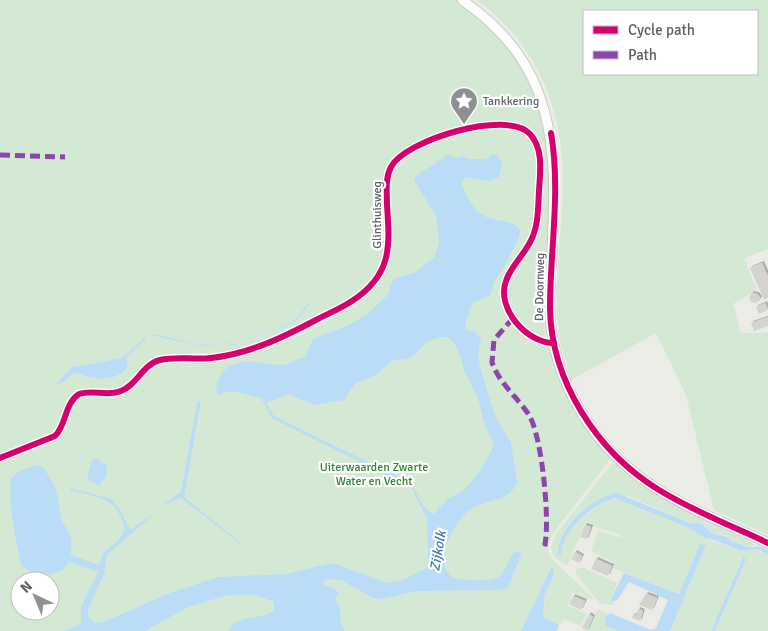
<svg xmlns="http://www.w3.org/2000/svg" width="768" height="631" font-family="Signika,sans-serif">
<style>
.green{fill:#d4e9d3;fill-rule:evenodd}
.water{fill:#badcf7;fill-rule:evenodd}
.building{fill:#d3d3d0;filter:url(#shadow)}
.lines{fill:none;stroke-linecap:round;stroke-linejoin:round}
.minor-casing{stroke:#c9c9c9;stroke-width:9}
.tertiary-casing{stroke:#c9c9c9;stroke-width:11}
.minor{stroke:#fcfcfb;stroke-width:7}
.tertiary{stroke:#fcfcfb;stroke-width:9}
.quiet{stroke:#8e44ad;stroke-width:5;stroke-dasharray:10 5;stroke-linecap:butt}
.cycleway-casing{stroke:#fff;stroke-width:9}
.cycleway{stroke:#d6006c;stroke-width:6}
.labels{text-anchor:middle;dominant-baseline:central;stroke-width:4.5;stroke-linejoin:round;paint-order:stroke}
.poi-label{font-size:12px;fill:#5c6065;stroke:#fff;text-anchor:start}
.street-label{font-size:12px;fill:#5c6065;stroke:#fff}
.park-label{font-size:12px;fill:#35833b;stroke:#fff}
.water-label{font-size:14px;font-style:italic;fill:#4275b0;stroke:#fff}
</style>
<defs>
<filter id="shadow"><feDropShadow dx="2" dy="-2" stdDeviation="0" flood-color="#0004"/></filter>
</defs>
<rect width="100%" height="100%" fill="#ecece7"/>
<g class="green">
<path d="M 0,0 L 458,0 C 479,12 494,27 508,46 C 579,134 537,237 545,338 L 538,339 C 527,335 522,328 516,319 C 493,281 524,265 536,233 C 543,215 547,155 537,139 L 533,140 C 543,160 540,214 532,235 C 518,270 487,280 513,322 C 518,330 525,340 535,343 C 541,346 547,344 552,350 C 564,391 585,424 612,457 L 554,532 C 549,541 545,549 551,558 L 593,598 L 592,600 L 573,592 L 567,605 L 587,614 L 581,626 L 564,619 L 559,625 L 543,617 L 545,607 L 543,599 L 554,573 L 554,568 L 551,568 L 521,631 L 0,631 L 0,460 L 56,438 C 68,427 64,407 76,398 C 89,388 106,398 120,393 C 138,386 143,365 162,361 C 177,357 195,361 211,360 C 260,355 319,332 357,300 C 371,289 387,274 391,256 C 399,222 374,180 405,155 L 404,151 C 363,179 405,237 378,274 C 351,310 273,344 229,352 C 208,355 186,352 165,355 C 147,358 140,376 126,384 C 112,393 92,384 78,391 C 67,401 67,413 60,426 C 50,443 18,448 0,455 ZM 312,300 L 298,319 L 284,328 L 234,343 L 201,346 L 150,335 C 163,333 181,342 195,344 C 221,348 273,337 294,320 C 300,315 304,307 312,300 ZM 145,337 L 146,339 L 126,357 L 128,367 C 113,384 93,379 74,373 L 62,383 L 54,384 L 72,367 L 122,358 ZM 20,581 L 50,581 L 50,611 L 20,611 Z"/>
<path d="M 477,0 L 768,0 L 768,249 L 744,258 L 757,290 L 733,304 L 741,333 L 768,333 L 768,535 L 714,510 L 686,395 L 656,333 L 571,380 C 566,363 560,346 558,329 C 554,288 560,248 562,207 C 568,125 546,51 477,0 ZM 584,11 L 757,11 L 757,74 L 584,74 Z"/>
<path d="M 617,463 L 668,501 L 757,545 L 749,547 L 733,543 L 727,537 L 713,534 L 704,525 L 690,523 L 626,495 L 598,500 L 574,520 L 559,542 L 558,555 L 561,553 C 560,532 600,496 621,499 L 687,527 L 707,539 L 742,551 L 757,549 L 768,554 L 768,631 L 715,631 L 745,558 L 742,558 L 711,631 L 670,631 L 706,545 L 678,594 L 612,568 L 613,562 L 591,551 L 598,531 L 624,538 C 614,530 598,529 585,524 L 567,566 L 553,556 L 551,546 L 555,535 L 611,465 Z"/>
<polygon points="582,567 617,583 610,600 614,602 613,605 600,603 576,574 576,569"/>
<polygon points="598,609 607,614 605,617 608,628 618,631 587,631"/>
</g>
<g class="water">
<path d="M 449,154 L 455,158 L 463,156 L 469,159 L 486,159 L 492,154 L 498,156 L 502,164 L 499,177 L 488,181 L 467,177 L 462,180 L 462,184 C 467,199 476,215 492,219 C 503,222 513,220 520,230 L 519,237 L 503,269 L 495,280 L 490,296 L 473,302 L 465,324 L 467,330 L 475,332 L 481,338 L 478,355 L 481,371 L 496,418 L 511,442 L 517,482 C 511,503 484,499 469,510 C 453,524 432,561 453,578 C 464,580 488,583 498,577 C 509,571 506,552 520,551 L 521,555 L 508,587 L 501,590 L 418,591 L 381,599 L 373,598 L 341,580 L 324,579 L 323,584 L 334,588 L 339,593 L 335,598 C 336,602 340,607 340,610 C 340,619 340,623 345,631 L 229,631 C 238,612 260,622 274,610 L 274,602 L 253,594 L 228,595 L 188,607 L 145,631 L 64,631 L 81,624 L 81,607 L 98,572 L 69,562 C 66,566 63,570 58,572 C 51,576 27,574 22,565 C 17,553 6,488 12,478 C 17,470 30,467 39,465 L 44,468 L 56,489 L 62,521 L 71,536 L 71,555 L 99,565 L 103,553 L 119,540 L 125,529 C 116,496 99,498 70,490 L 71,488 L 111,499 L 121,511 L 130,530 L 157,511 L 107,555 L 104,574 L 88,609 L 89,619 L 96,623 L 106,621 L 167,594 L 218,577 L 286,574 L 327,564 L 336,564 L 387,583 L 403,580 L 428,567 L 427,519 L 412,488 L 272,418 L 261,398 L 231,391 L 218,395 L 216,391 C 221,353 251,362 279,365 C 288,366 296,359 305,357 L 313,339 L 349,325 L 366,315 L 388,295 L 391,284 L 395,278 L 414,273 L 435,257 L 439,241 L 436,216 L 414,180 L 416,176 ZM 440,337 L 448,337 L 455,345 L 460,355 L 464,370 L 478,398 L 484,423 L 494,444 C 489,459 466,496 450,497 L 433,514 L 424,507 L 411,483 L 274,416 L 266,403 L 288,394 L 315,405 L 344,400 L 355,384 L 377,374 L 393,360 L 411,358 L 428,341 Z"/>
<path d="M 312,300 L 298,319 L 284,328 L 234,343 L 201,346 L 150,335 C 162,333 182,342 195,344 C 222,347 273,337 294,320 C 301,315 303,307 312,300 Z"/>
<path d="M 145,337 L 146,339 L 126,357 L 128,367 C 113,385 93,378 74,373 L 62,383 L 54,385 L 72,367 L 122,358 Z"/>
<polygon points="201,400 184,497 259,558 181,498 162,506 181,492 197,403"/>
<polygon points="95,458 107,466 106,477 99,486 87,478 92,460"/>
<path d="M 617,493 L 690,523 L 702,524 L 713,534 L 727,537 L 733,543 C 741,542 742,547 748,547 C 759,548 755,543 768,550 L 768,554 L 757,549 L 742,551 L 714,540 L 705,538 L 687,527 L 615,498 C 592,504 562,530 561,555 L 558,555 C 555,531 594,495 617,493 Z"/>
<polygon points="700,544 706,545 670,631 618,631 605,626 605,617 610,613 651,630 656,628 668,600 629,582 617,600 612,602 611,598 624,573 679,594"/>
<polygon points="743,557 746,559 715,631 711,631"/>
<path d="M 551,568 L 554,568 C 555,580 544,589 544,601 C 544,607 544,611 543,617 L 559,625 L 557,631 L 521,631 Z"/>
</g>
<g class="building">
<polygon points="762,263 768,277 768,298 764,300 750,268"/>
<polygon points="752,293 757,294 760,298 757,303 751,302 749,297"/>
<polygon points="765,303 768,310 759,314 756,307"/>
<polygon points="768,317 768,326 754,331 751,323"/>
<polygon points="585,525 591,527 587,539 580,537"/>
<polygon points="575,552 582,556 579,563 571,559"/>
<polygon points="596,559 612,566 608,576 591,569"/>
<polygon points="646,594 657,598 652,610 639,605"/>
<polygon points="573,596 585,601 581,610 569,604"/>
<polygon points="638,609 643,611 640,621 632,618 633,615 636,616"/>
<polygon points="589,614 593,617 587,631 582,628"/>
</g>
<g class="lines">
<g class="minor-casing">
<path id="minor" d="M 0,458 L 55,436 C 67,424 64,404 79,394 C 93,389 107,397 121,391 C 137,385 143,364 160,360 C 176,356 194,360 211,358 C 248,354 282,338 314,321 C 327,314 340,309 352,301 C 392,275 390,247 387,205 C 387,192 385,178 391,167 C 405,140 507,109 530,134 C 544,149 540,173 539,191 C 538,205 539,220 534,233 C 529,251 512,263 506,281 C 496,308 526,343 554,343"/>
</g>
<g class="tertiary-casing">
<path id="tertiary" d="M 462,0 C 556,65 557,145 552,249 C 551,275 548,302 551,328 C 558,382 589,436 631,470 C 670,503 722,521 768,543"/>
</g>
<use href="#minor" class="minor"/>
<use href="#tertiary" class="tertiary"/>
<g class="quiet">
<polyline points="0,155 65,157"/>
<path d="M 513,318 L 494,340 L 492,362 C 498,382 518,398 529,415 C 542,436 550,520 545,544 L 550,544"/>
</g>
<g class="cycleway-casing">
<g id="cycleway">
<path d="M 551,133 C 561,191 550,250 550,308 C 551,381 597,452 659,490 C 693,511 732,526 768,543"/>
<path d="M 0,458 L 55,436 C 67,424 64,404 79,394 C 93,389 107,397 121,391 C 137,385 143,364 160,360 C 176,356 194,360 211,358 C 248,354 282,338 314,321 C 327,314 340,309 352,301 C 392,275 390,247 387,205 C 387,192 385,178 391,167 C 405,140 507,109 530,134 C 544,149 540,173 539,191 C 538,205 539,220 534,233 C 529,251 512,263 506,281 C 496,308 526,343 554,343"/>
</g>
</g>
<use href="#cycleway" class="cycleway"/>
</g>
<defs>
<g id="sight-pin" transform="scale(1.4375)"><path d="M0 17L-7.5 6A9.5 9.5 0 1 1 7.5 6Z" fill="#8e9192" stroke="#fff"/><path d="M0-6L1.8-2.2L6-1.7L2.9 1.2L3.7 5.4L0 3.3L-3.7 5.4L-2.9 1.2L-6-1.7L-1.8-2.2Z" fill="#fff"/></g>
</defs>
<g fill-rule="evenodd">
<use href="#sight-pin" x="464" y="101"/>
</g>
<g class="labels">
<g class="poi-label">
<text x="483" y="101">Tankkering</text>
</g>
<g class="street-label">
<text transform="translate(377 215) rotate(-90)">Glinthuisweg</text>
<text transform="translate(540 287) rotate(-89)">De Doornweg</text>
</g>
<g class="park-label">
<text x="374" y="467">Uiterwaarden Zwarte<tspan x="374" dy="14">Water en Vecht</tspan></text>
</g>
<g class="water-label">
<text transform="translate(438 551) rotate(-80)">Zijkolk</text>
</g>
</g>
<rect x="583" y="10" width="175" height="65" fill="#ffffff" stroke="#bebfc1"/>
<rect x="593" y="26" width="25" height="8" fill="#d6006c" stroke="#bebfc1"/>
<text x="628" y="35" font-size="15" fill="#5c6065">Cycle path</text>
<rect x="593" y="51" width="25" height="8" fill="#8e44ad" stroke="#bebfc1"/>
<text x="628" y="60" font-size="15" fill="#5c6065">Path</text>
<g transform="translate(35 596) rotate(316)"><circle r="24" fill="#ffffff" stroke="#bebfc1"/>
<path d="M0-4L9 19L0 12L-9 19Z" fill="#8e9192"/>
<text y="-8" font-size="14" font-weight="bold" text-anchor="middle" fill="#5c6065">N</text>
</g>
</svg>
